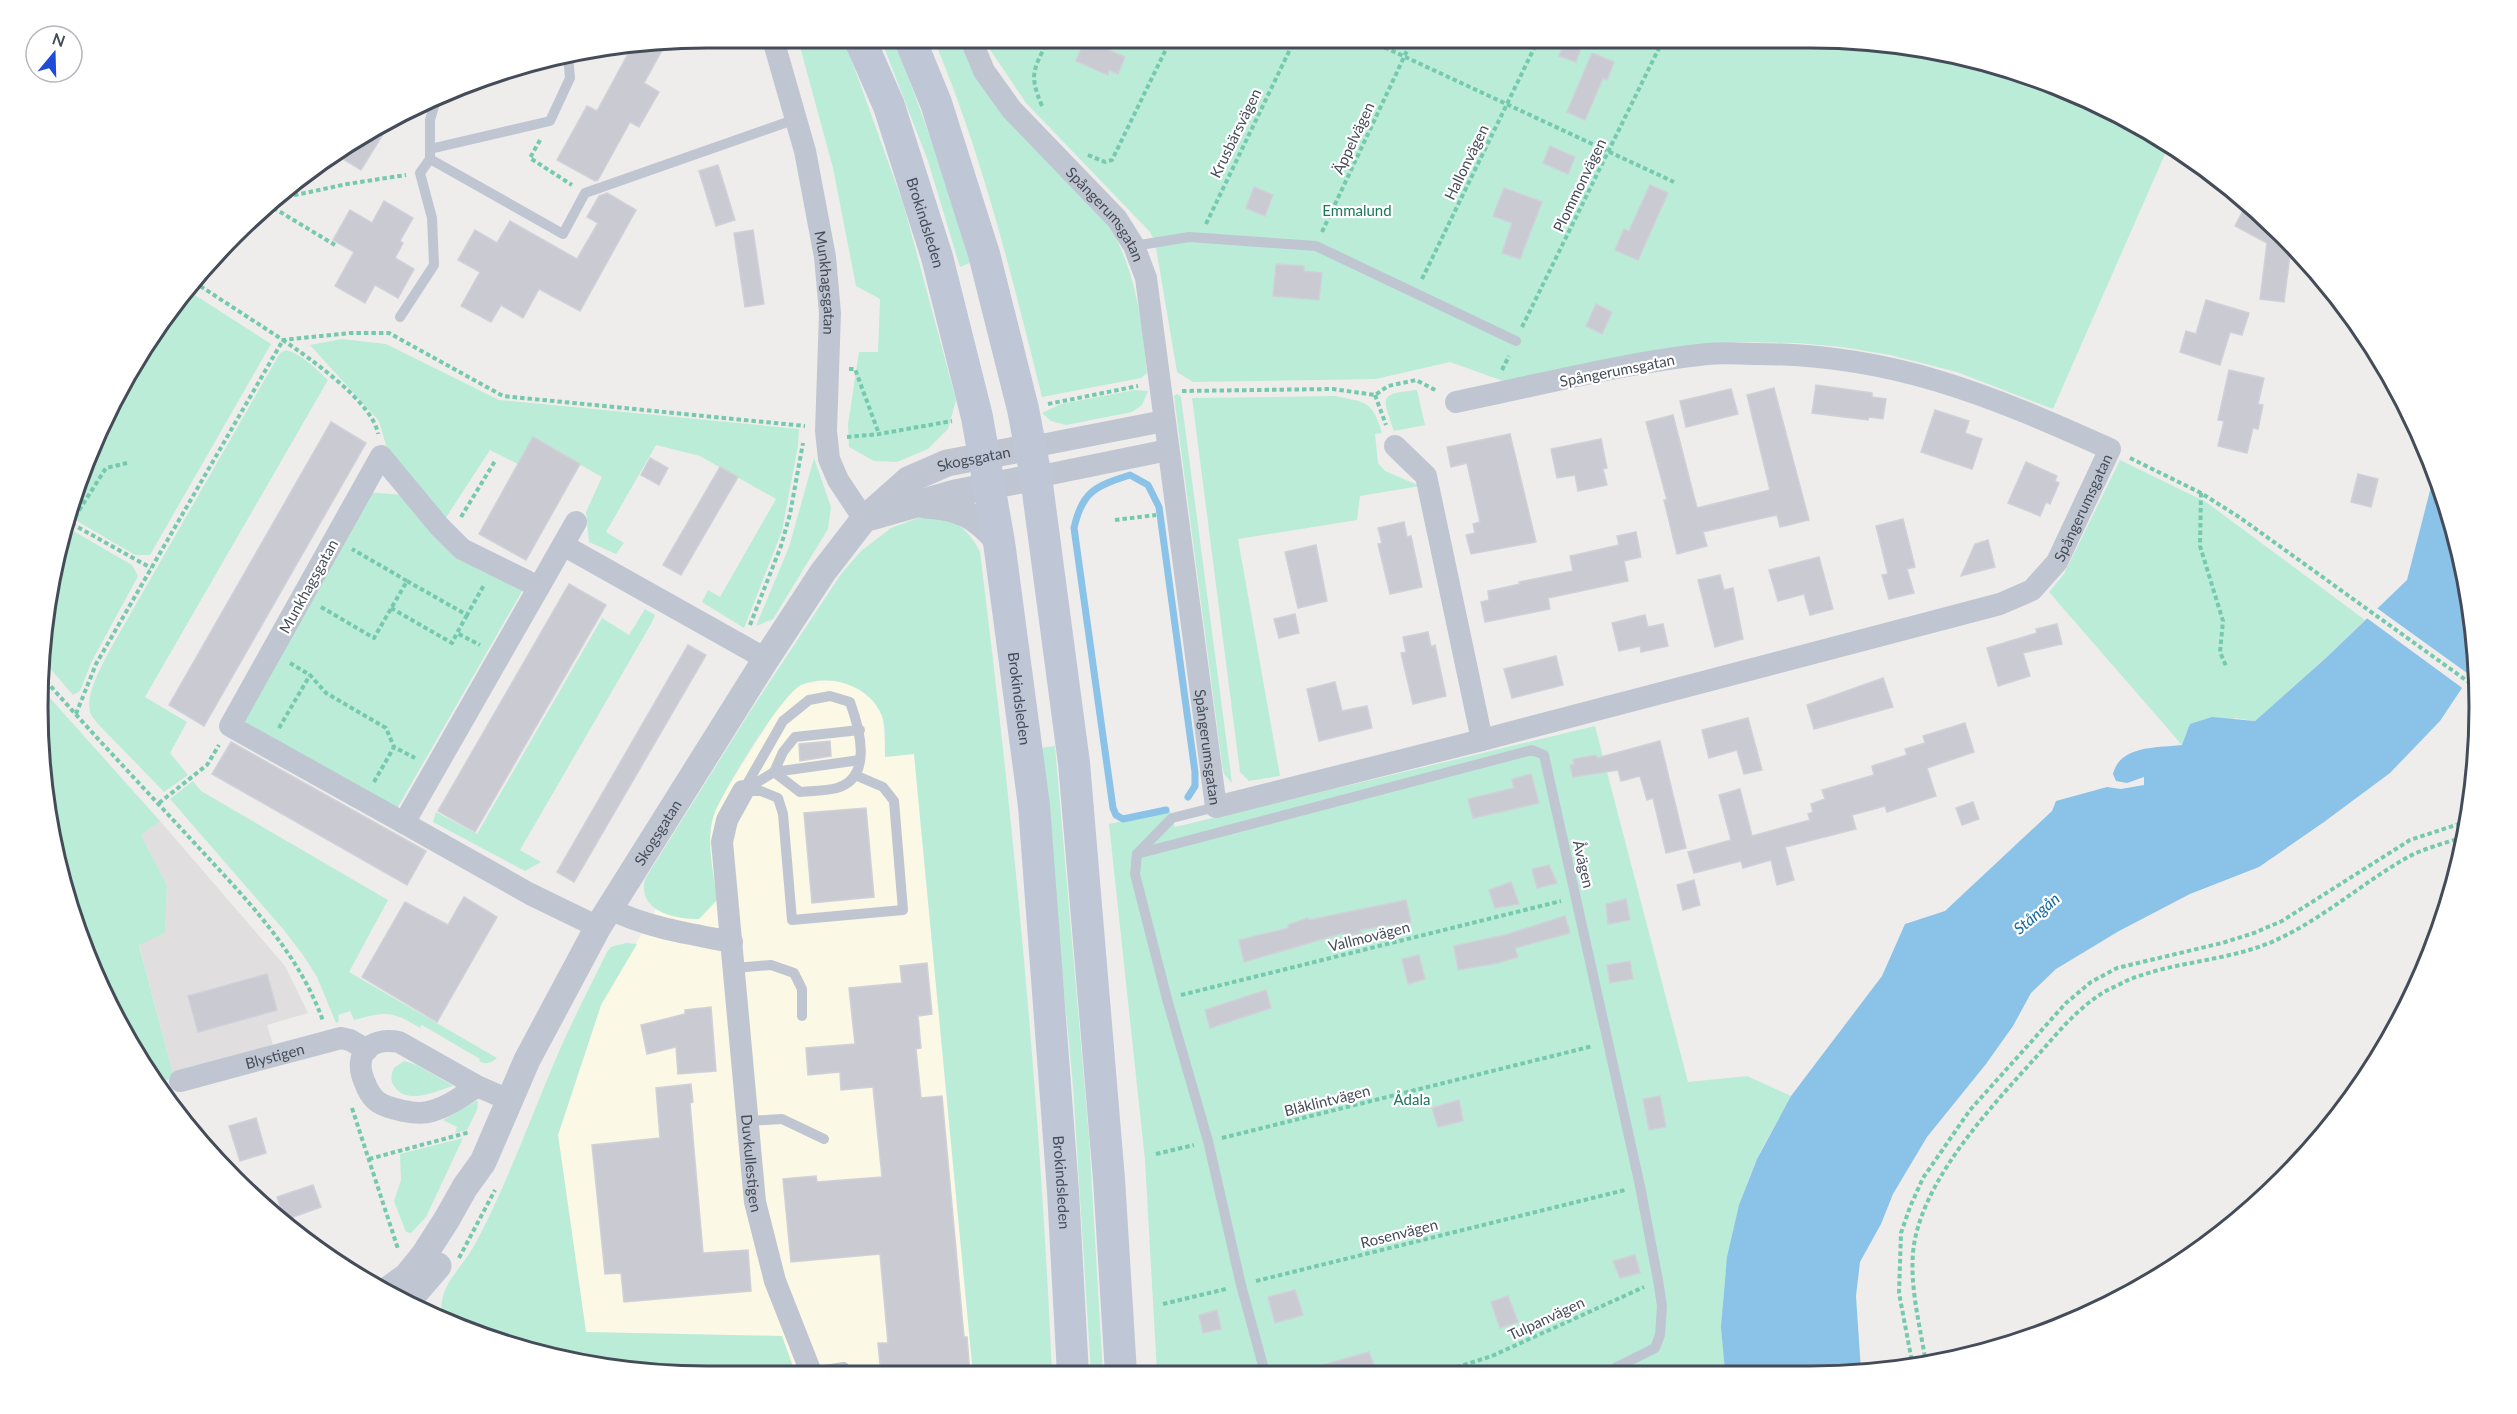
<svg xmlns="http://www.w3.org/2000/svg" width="2517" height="1414" font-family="Lato,sans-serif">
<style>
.commercial{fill:#fbf8e5}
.education{fill:#e0dede}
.green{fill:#bbecd7}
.water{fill:#8ac2e8}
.pier{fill:#efedec}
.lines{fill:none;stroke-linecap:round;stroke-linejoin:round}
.stream{stroke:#8ac2e8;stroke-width:7}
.building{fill:#c9cad2;stroke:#d0d1d8;stroke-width:1.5}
.path{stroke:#75c9af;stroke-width:4;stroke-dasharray:4.5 3;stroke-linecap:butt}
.service{stroke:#c0c6d1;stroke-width:10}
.minor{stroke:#c0c6d1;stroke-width:22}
.tertiary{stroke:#c0c6d1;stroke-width:27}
.secondary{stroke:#bfc6d5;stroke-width:32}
.labels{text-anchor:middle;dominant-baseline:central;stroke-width:4.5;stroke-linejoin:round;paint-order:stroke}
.street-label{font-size:15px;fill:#454c59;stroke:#fff}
.park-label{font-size:15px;fill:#1a775a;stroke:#fff}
.water-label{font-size:16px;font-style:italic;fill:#1167a0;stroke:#fff}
.rim{fill:none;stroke:#454c59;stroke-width:3}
</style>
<rect width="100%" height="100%" fill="#efedec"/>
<polygon class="commercial" points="819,681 839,681 859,688 873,700 883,717 885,757 914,754 973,1374 796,1375 782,1336 586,1332 558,1135 601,1005 656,909 685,919 699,919 712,819 718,803 783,700 800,685"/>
<polygon class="education" points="160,821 285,966 308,1013 267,1025 274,1048 174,1078 139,944 165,933 167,885 141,835"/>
<g class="green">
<polygon points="1853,39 2025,73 2145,127 2169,145 2053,409 1957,372 1890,355 1842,347 1796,343 1742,342 1692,345 1506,382 1450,362 1376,379 1193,382 1177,372 1155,242 1150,232 1026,103 991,51 988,42"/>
<polygon points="845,42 904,206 956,400 948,429 928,449 897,462 874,461 849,447 848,424 859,352 878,352 880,299 856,286 833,168 799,43"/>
<path d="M 882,42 L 894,42 C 924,115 948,188 970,263 L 960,267 L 928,161 Z"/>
<path d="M 935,42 L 961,42 L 963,49 L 1110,226 C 1136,274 1142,319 1147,373 L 1141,378 L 1042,397 C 1012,277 983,157 935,42 Z"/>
<polygon points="187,290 271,344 150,555 135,555 67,515 106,411 151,335"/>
<polygon points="342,339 386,344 499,400 799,429 798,446 782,531 744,628 702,602 708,590 720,597 776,499 700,456 656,445 606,532 624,543 616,554 589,542 586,512 602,477 533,438 518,464 490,450 445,519 388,452 379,421 310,345"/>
<path d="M 286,350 C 302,354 317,370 328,380 L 145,697 L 187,722 L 170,753 L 188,775 L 164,792 L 98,724 C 96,721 91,716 90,712 C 85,693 104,662 112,646 L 280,353 Z"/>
<polygon points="1134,390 1148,391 1142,405 1132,412 1066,425 1051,421 1042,413 1061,404"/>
<path d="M 1417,390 L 1425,425 L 1394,431 C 1383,397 1377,394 1417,390 Z"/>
<polygon points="1177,394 1181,397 1232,783 1224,774 1222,764 1174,396"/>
<path d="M 1335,396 C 1367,403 1372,400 1382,433 L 1375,434 L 1378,463 L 1385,471 L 1420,486 L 1360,496 L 1357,520 L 1238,539 L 1280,776 L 1249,781 L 1240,772 L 1192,398 Z"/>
<polygon points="814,458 831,507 828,529 773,619 756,626 789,547"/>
<polygon points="2120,460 2206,502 2365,620 2327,657 2255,721 2235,718 2182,745 2049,592 2064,574"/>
<polygon points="368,492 402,495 525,586 395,812 237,724"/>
<path d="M 923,516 C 950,515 969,528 980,552 C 1014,825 1040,1099 1052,1374 L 973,1374 L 914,754 L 885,757 C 885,744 886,727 882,716 C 871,686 829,672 801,685 C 782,694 719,796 713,818 C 706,842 714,874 717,900 L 699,919 C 674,919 637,911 645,879 L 753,707 L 841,574 L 861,551 L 891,528 Z"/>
<polygon points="63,525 132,565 138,576 92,661 80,691 73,695 42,659 43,620"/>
<polygon points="645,609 655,615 651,624 520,850 541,862 525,871 433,822 436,812 477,834 602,618 629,635"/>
<polygon points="41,688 160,821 141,835 167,885 165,933 139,945 174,1078 157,1083 127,1042 88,963 50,838 39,750"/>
<path d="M 1595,726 L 1688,1082 L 1747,1076 L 1791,1096 C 1780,1118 1766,1139 1756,1161 C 1727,1230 1718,1297 1725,1371 L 1157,1373 L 1145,1160 L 1109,824 L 1170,811 L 1175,827 Z"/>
<polygon points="1055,746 1089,1137 1103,1374 1091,1374 1073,1086 1041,748"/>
<path d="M 193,781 L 201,791 L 388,900 L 349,972 L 497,1058 C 491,1063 486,1065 479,1061 L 480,1059 L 422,1025 L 420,1028 C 391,1010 386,1012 354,1020 L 350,1011 L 338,1015 L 339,1021 L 336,1023 L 317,977 L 303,955 L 283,929 L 170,799 Z"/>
<path d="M 626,943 L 637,944 L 601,1005 L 558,1135 L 586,1332 L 782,1336 L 796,1375 L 664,1375 L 492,1341 L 442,1318 C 437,1286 460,1271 474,1246 C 507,1185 530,1119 557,1056 C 572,1021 590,987 607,952 L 611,947 Z"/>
<path d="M 404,1061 L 417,1065 L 453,1086 C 436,1091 407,1106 394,1086 C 390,1080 391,1074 394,1068 Z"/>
<polygon points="478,1100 477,1110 467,1130 455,1133 457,1127 443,1120"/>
<polygon points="463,1138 426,1217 411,1233 406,1232 394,1201 401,1180 400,1154"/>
</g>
<path class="water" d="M 2435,477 L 2457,534 L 2478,664 L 2440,721 L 2390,773 L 2324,822 L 2259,867 L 2190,894 L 2119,931 L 2056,969 L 2031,993 L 2013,1026 L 1986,1064 L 1927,1137 L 1893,1194 L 1881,1224 L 1860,1262 L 1856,1296 L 1861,1371 L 1725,1371 L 1721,1327 L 1727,1257 L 1739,1205 L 1757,1159 L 1791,1096 L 1882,976 L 1905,924 L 1945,911 L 2052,811 L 2056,801 L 2107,787 L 2121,789 L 2144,785 L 2144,777 L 2127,783 L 2116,781 L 2113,774 C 2120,745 2157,748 2182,745 L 2190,724 L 2212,717 L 2255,721 L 2327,657 L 2407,580 L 2432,483 Z"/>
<polygon class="pier" points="2374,606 2474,678 2465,690 2364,616"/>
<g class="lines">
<path class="stream" d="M 1166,810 L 1123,819 L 1116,815 L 1113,808 L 1074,528 C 1082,491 1096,486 1130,475 L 1148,485 L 1159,507 L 1195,772 L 1195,786 L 1188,797"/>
</g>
<g class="building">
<polygon points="1565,40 1584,40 1576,62 1559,56"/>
<polygon points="1084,42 1091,42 1125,57 1118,74 1109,70 1108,75 1076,61"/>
<polygon points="634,43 666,43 644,83 659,92 639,127 630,122 598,180 595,181 557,160 587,106 597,111"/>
<polygon points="1592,53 1614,62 1607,80 1603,78 1585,120 1567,112"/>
<polygon points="393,118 361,170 335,154"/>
<polygon points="1550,146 1575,157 1568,174 1543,163"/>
<polygon points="718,165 735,220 716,226 699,171"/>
<polygon points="1650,185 1668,193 1638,260 1615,250 1624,229 1629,231"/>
<polygon points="1254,187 1273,195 1265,216 1246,208"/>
<polygon points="1504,188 1542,202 1520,259 1502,253 1512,223 1493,216"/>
<polygon points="607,193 636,210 580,311 539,289 523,318 501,305 491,322 461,306 480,272 458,260 475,230 497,243 510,221 577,259 598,223 587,217 599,196"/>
<polygon points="384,201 413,218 400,241 403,243 395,258 414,269 398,298 375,285 365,303 335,286 354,252 333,240 350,210 372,223"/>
<polygon points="2248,201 2303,259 2301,261 2290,255 2284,302 2260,299 2267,243 2235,226"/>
<polygon points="753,230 764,304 745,307 734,233"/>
<polygon points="1276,264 1304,266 1304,271 1322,273 1319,300 1273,296"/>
<polygon points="2206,300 2249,313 2242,335 2230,332 2220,365 2180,352 2186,331 2196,334"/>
<polygon points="1596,304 1612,312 1602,334 1586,326"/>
<polygon points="2229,370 2264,378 2258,404 2263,405 2258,429 2253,428 2247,453 2218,446 2224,421 2218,420"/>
<polygon points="1816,385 1872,393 1872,397 1886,399 1883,419 1869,417 1868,420 1812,413"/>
<polygon points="1774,388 1809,520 1780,527 1777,515 1745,522 1703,532 1707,546 1677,554 1664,500 1667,500 1646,422 1673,415 1697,508 1770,490 1747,395"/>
<polygon points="1731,389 1738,414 1686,427 1680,401"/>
<polygon points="1935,410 1969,421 1965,433 1982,439 1972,469 1921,452"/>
<polygon points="331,422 366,443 204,726 169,705"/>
<polygon points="1510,434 1536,542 1471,554 1466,535 1475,533 1473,524 1480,522 1467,463 1451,467 1447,447"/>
<polygon points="533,437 580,464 526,560 479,534"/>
<polygon points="1601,439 1607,468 1603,469 1607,485 1578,491 1575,475 1557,478 1551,449"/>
<polygon points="650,458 668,468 659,485 641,475"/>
<polygon points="2026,462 2057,476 2055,481 2059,483 2050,504 2046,502 2040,516 2008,503"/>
<polygon points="720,467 738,477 681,575 663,565"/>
<polygon points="2358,474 2378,479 2371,507 2351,502"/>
<polygon points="1903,519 1915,567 1907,569 1914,593 1889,599 1882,575 1888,574 1876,526"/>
<polygon points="1404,522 1407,537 1411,536 1422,587 1390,594 1378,544 1382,543 1378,528"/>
<polygon points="1636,532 1641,557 1624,561 1628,581 1548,598 1550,609 1485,622 1481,602 1489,600 1488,591 1520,584 1519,582 1573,571 1570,556 1619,545 1617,536"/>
<polygon points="1988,540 1995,567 1961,576 1975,544"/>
<polygon points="1316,545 1327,601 1298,608 1285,552"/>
<polygon points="1819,557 1833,609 1810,615 1804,594 1778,601 1769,570"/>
<polygon points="1720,575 1724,590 1733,588 1743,639 1715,647 1698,580"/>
<polygon points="569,584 606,605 475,832 438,811"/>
<polygon points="1295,614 1299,633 1279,638 1274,619"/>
<polygon points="1645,615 1648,627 1663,624 1668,646 1641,652 1640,646 1619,651 1612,623"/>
<polygon points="2057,624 2062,644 2023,653 2030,676 1998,686 1987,648 2037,633 2036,629"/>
<polygon points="1428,632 1431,647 1435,645 1446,696 1413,704 1401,653 1406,652 1403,637"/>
<polygon points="688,645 706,655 574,882 557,872"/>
<polygon points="1556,656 1563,685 1512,698 1504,669"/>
<polygon points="1883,678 1893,707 1814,729 1807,705"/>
<polygon points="1335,682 1342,711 1367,706 1372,728 1319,741 1307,689"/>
<polygon points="1748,718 1762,770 1744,774 1737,750 1709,758 1702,730"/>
<polygon points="1965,723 1974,752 1927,768 1936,796 1887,812 1885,806 1852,815 1856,829 1785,847 1794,880 1777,885 1771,860 1743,868 1741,861 1694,873 1688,852 1731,840 1719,795 1740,789 1752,836 1810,820 1808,814 1813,812 1811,804 1825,799 1822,790 1874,775 1872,766 1907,755 1905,749 1925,743 1923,736"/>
<polygon points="830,741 831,756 800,761 799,744"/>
<polygon points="1660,741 1686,848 1666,853 1653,798 1647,800 1640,776 1621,781 1618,770 1573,777 1570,765 1574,764 1573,759 1596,755 1597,758"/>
<polygon points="231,742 426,851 407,885 212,774"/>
<polygon points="1531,774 1539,803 1473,818 1468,799 1514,788 1512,779"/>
<polygon points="1973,802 1979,819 1962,825 1956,808"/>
<polygon points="866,808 874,897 812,903 804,813"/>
<polygon points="1549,865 1557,883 1537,888 1532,869"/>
<polygon points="1694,880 1700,905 1683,910 1677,885"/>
<polygon points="1511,882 1519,904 1495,908 1489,890"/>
<polygon points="464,897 497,917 437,1022 362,977 405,902 448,925"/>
<polygon points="1626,899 1630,920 1608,924 1606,904"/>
<polygon points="1406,900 1411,922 1360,930 1361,933 1344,937 1343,933 1244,962 1239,940 1289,928 1288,925 1308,918 1309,920"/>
<polygon points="1565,916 1570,933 1515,948 1518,957 1498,963 1458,970 1454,946 1505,935"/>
<polygon points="1419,955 1425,979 1408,984 1402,959"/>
<polygon points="1630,961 1633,979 1610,983 1607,965"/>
<polygon points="927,963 932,1014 918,1016 921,1048 916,1049 921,1098 942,1096 964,1337 967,1337 970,1374 881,1374 878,1343 888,1343 880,1254 791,1262 783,1179 816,1176 817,1182 882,1177 873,1087 841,1090 840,1072 808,1075 806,1048 855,1044 849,988 902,983 900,966"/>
<polygon points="267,974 277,1010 198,1032 188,996"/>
<polygon points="1266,990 1271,1008 1210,1028 1205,1010"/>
<polygon points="711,1007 716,1071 678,1074 676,1047 647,1054 641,1025 685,1014 685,1010"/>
<polygon points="691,1084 693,1102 690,1103 703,1253 748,1250 751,1291 624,1302 621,1273 605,1274 592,1145 660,1138 656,1088"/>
<polygon points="1660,1096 1666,1127 1649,1130 1643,1099"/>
<polygon points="1459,1100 1463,1121 1438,1127 1432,1108"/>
<polygon points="256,1118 266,1153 240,1161 229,1126"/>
<polygon points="313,1185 321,1207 285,1220 277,1197"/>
<polygon points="1635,1255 1640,1273 1620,1278 1613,1261"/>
<polygon points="1295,1290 1303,1315 1275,1323 1268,1297"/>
<polygon points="1508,1296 1518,1322 1500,1328 1491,1302"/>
<polygon points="1217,1310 1221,1329 1203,1333 1199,1315"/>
<polygon points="1369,1352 1377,1373 1315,1373 1315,1367"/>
</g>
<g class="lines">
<g class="path">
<polyline points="1371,41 1674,182"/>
<path d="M 1042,106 C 1029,75 1033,71 1047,42"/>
<polyline points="540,140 530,158 572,185"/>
<polyline points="1088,155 1105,162 1112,160 1170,41"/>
<polyline points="272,200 347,184 406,175"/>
<polyline points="267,204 335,245"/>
<polyline points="1206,224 1294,41"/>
<polyline points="1322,232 1412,40"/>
<polyline points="1422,279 1538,40"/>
<polyline points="194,282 283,340 350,333 389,333 503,396 805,426"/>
<polyline points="1522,327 1663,40"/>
<polyline points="849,369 855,369 879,434"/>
<polyline points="1502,370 1509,356"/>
<polyline points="1182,391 1333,389 1375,395 1388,386 1416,380 1437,391"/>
<polyline points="1375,395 1386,425"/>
<polyline points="1048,404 1138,386"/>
<polyline points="847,437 879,434 952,421"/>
<polyline points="2130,458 2201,493 2239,517 2477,688"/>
<polyline points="2201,493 2200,546 2223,621 2220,652 2226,666"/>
<polyline points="461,517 495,461"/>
<polyline points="65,520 151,568"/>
<polyline points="1115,520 1156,515"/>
<polyline points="71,523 106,468 127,463"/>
<polyline points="407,581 467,615 484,585"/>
<polyline points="321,607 374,638 407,581 352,549"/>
<polyline points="391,608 452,643 457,633"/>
<polyline points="467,615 457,633 480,645"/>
<polyline points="750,625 781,546 790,514 803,443"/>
<polyline points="290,663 310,675 326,693 386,728 394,747"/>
<path d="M 41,675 C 92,734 146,790 199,848 C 247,900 299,953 323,1021"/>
<path d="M 76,714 L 96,664 L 283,340 C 309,358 373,402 378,434"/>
<polyline points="279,728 310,675"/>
<polyline points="374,782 394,747 415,758"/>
<polyline points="159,803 207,765 219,745"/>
<polyline points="1181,995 1561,901"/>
<polyline points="352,1108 398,1249"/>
<polyline points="1222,1138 1593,1046"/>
<polyline points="1156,1154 1194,1145"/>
<polyline points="369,1159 470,1132"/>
<polyline points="459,1258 495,1190"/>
<polyline points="1256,1281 1625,1190"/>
<polyline points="1163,1304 1226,1289"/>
<path d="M 1926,1364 C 1920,1324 1907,1279 1915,1239 C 1929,1172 1993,1105 2037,1056 C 2056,1035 2074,1012 2098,996 C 2106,990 2117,986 2126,981 C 2172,961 2226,962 2274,941 C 2323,919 2362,883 2408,857 C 2425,848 2445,843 2464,837"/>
<polyline points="1913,1367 1899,1293 1901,1233 1910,1207 1923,1178 1970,1110 2066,1003 2091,982 2117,968 2222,943 2254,933 2282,921 2410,840 2468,821"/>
<polyline points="1442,1372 1492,1356 1644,1287"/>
</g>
<g class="service">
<polyline points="437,96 430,120 430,159 563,234 585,193 796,119"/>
<polyline points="430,149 550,121 570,78 568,55"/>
<polyline points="1134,246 1189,237 1316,246 1516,341"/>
<polyline points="400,317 434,265 432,218 420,173 430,159"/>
<path d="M 830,696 L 850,702 C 859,727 874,777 837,788 C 826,791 811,791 800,792 L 774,772 L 743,791 L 783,721 L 809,700 Z"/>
<polyline points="774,772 783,752 795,737 860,730"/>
<polyline points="774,772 860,760"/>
<polyline points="743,791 761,791 778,798 783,814 792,920 903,910 894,801 883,787 855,775"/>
<polyline points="1216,807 1172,818 1137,854 1135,874 1167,999 1208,1141 1241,1285 1265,1373"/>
<polyline points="1137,854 1532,750 1544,755 1640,1186 1658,1280 1662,1306 1660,1335 1655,1348 1615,1368"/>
<polyline points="734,968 771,965 794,973 802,989 802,1016"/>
<polyline points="748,1121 782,1119 824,1139"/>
<polyline points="811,1372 844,1367 848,1374"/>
</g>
<g class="minor">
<path id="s1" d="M 972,42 L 984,71 L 1012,110 L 1117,219 L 1134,246 L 1146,278 L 1216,807 L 1482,740 L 2000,604 L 2032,590 L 2057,562 L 2110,449 C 1990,395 1891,354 1757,354 C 1741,354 1723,352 1707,354 C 1623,363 1539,385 1456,402"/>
<path id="s2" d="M 774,43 L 805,151 L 825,257 L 830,313 L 826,431 L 829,459 L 838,480 L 864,519"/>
<polyline points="1395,446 1426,476 1482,740"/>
<polyline points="1031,447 1164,421"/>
<polygon points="381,456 439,526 462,549 539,587 404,823 230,726"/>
<polyline points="1036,477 1168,450"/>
<polyline points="563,545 766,659"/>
<polyline points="539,587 576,522"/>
<path id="s3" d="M 743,791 L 727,820 L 722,842 L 755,1202 L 775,1281 L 812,1375"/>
<polyline points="404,823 530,894 598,927"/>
<path d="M 610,909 C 648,928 691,934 732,942"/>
<path id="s4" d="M 180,1081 L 341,1038 L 350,1040 L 367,1050"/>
<path d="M 477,1086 C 463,1096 449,1106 432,1111 C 423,1114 413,1113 404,1111 C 395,1109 385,1107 378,1102 C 372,1098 367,1089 365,1083 C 352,1054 370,1037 399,1042 L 477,1086 L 509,1100"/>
</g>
<g class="tertiary">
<path d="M 925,505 C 960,507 976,515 999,542"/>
<polyline points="871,517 955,493 1036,477"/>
<path id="s5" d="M 385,1292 L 407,1276 L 424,1255 L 447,1219 L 465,1187 L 483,1162 L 527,1060 L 598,927 L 766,659 L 823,572 L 864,519 L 908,480 L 947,463 L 1031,447"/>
<polyline points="407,1302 438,1266"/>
</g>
<g class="secondary">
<path id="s6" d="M 861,42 L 889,106 L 937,257 L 977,417 L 999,542 L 1034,806 L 1063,1191 L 1073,1374"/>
<polyline points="911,42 936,103 984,254 1023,409 1036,477 1074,763 1109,1179 1121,1373"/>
</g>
</g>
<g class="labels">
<g class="street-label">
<text transform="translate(1235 133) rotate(-64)">Krusbärsvägen</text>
<text transform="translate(1353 138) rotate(-65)">Äppelvägen</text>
<text transform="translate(1466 162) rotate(-64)">Hallonvägen</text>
<text transform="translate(1579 185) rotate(-64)">Plommonvägen</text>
<text stroke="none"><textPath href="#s1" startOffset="220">Spångerumsgatan</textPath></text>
<text stroke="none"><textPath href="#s6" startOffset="192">Brokindsleden</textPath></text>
<text stroke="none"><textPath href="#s2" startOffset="246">Munkhagsgatan</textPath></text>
<text transform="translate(1617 370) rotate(-11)">Spångerumsgatan</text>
<text stroke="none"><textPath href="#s5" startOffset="1042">Skogsgatan</textPath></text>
<text stroke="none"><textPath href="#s1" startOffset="1773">Spångerumsgatan</textPath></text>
<text transform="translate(308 586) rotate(-61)">Munkhagsgatan</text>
<text stroke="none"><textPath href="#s6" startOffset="678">Brokindsleden</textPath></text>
<text stroke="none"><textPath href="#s1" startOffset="770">Spångerumsgatan</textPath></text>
<text stroke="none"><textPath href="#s5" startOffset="538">Skogsgatan</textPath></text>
<text transform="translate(1584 864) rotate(77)">Åvägen</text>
<text transform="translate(1369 936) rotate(-14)">Vallmovägen</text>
<text stroke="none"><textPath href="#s4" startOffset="98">Blystigen</textPath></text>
<text transform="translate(1327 1100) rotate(-14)">Blåklintvägen</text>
<text stroke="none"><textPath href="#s3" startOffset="378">Duvkullestigen</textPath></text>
<text stroke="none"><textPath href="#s6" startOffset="1164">Brokindsleden</textPath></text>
<text transform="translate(1399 1233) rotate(-14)">Rosenvägen</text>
<text transform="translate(1546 1318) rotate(-25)">Tulpanvägen</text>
</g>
<g class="park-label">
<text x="1357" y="210">Emmalund</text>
<text x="1412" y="1099">Ådala</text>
</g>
<g class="water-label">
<text transform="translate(2036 913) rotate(-40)">Stångån</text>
</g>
</g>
<path d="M0 0H2517V1414H0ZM707 48H1810A659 659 0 0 1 2469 707V707A659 659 0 0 1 1810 1366H707A659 659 0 0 1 48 707V707A659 659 0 0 1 707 48Z" fill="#fff" fill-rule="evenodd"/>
<path class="rim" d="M707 48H1810A659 659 0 0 1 2469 707V707A659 659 0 0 1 1810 1366H707A659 659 0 0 1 48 707V707A659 659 0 0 1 707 48Z"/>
<g transform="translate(54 54) rotate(19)"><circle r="28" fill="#ffffff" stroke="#b5b7bd" stroke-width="1.5"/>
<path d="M0-4.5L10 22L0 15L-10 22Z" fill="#1f4cd6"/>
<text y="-9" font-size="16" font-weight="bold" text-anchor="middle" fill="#454c59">N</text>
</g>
</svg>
